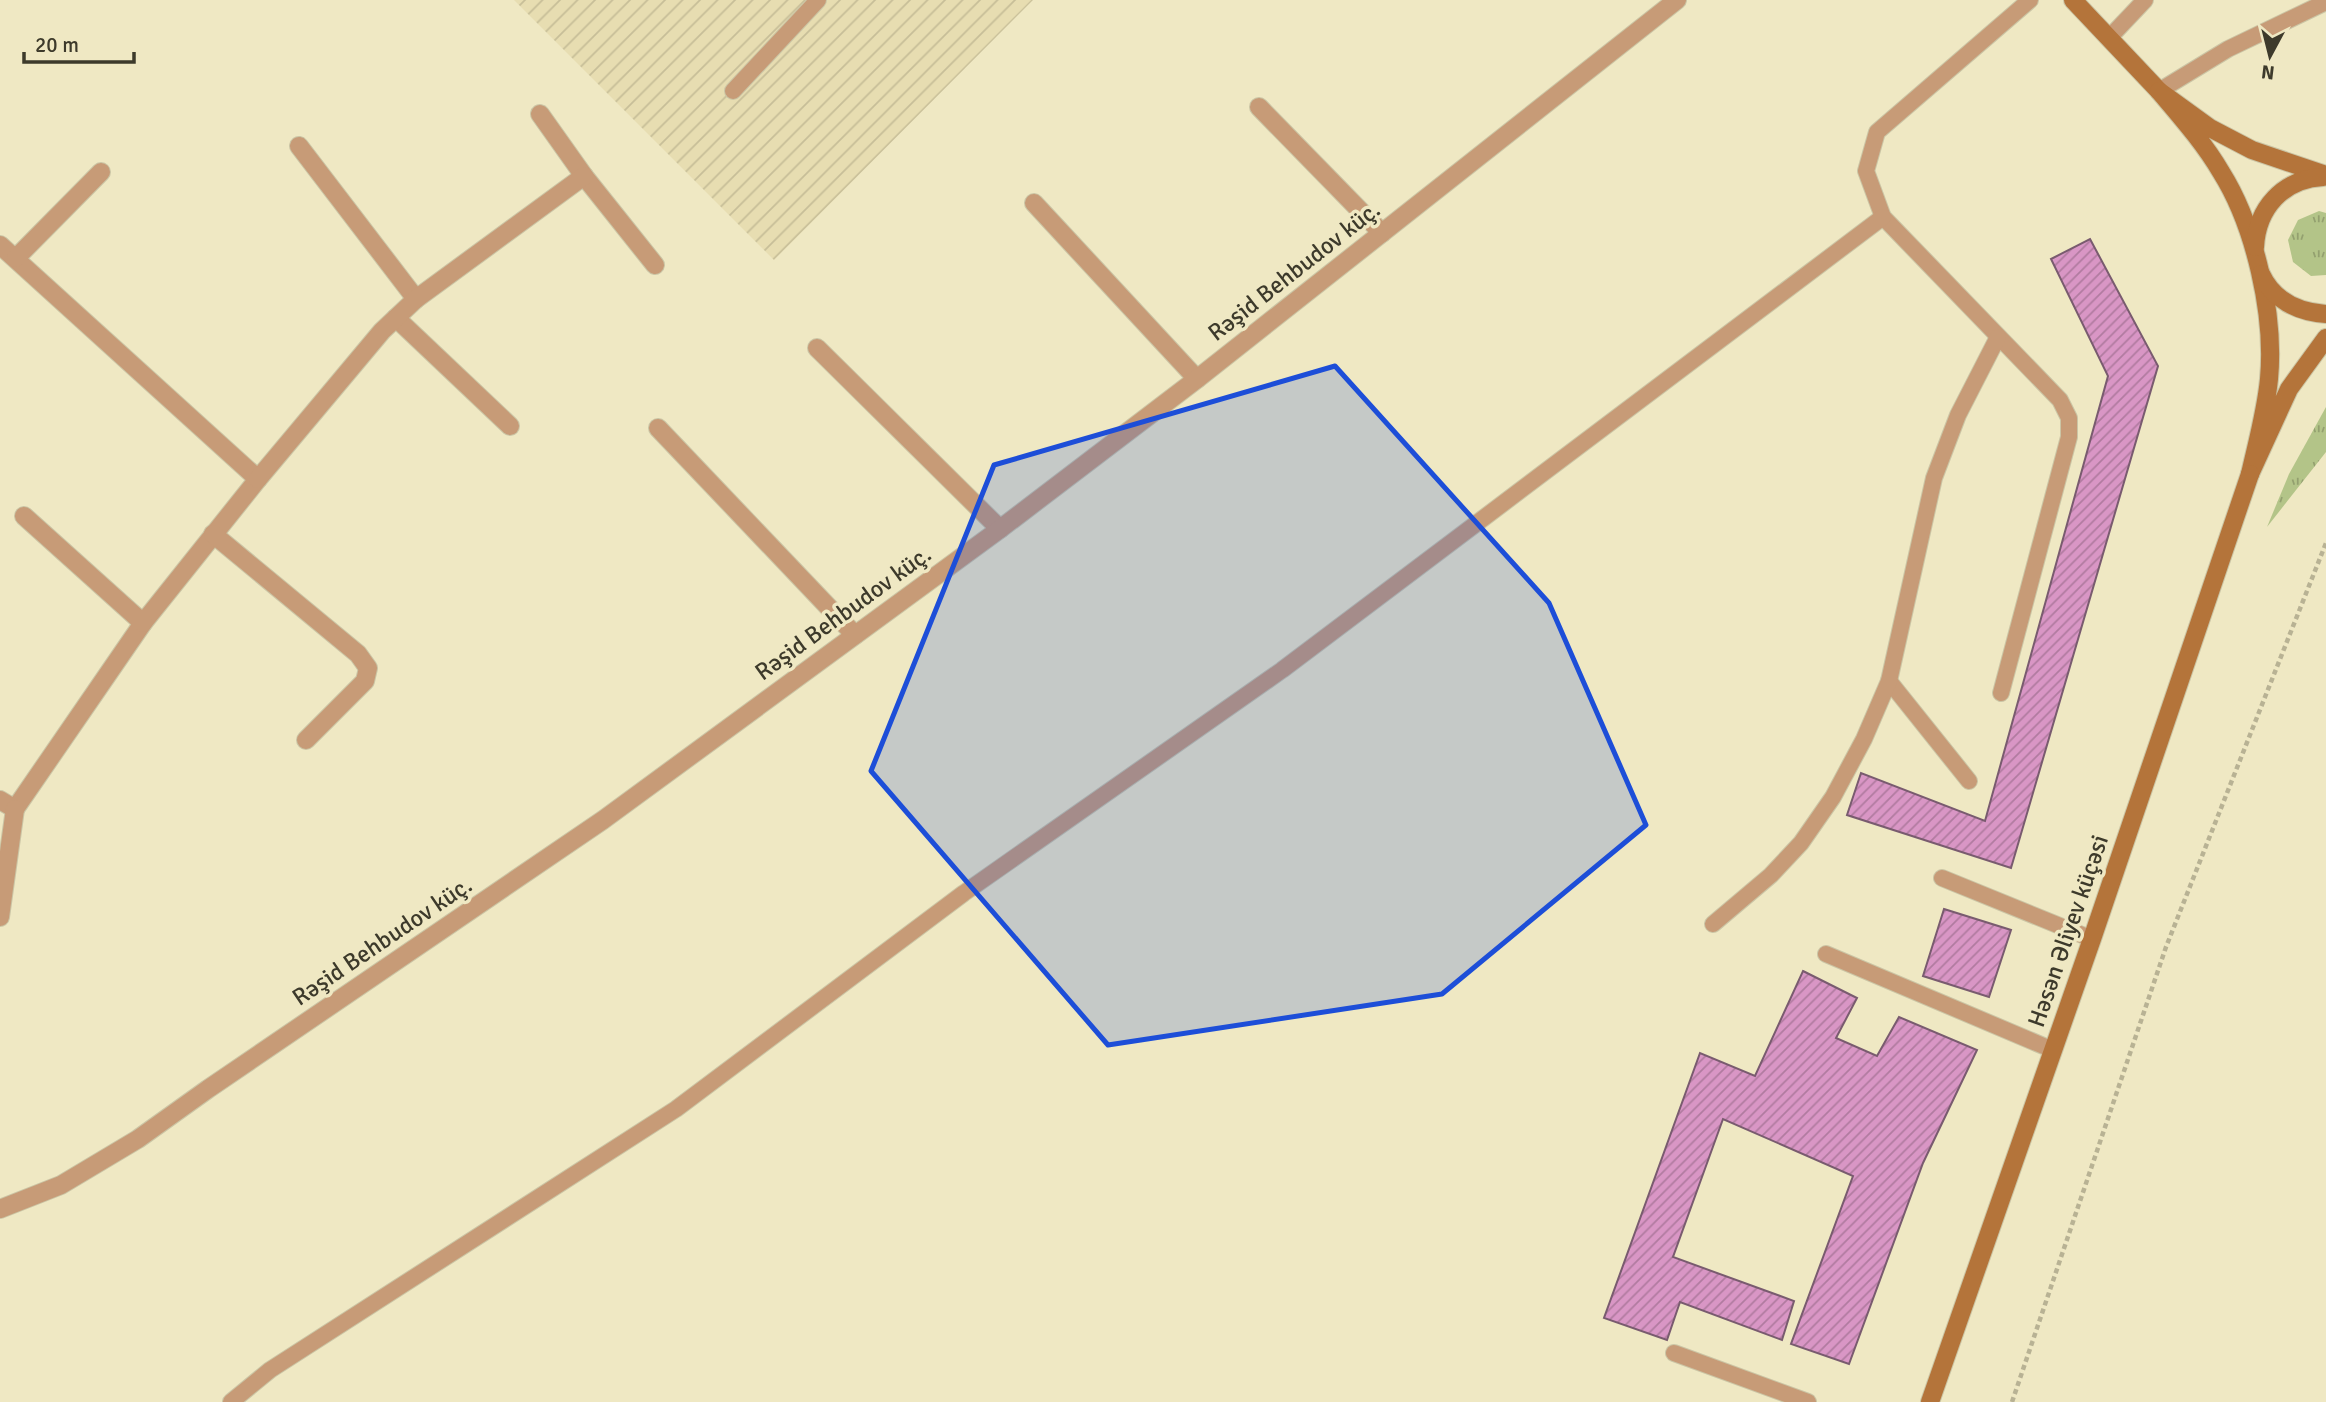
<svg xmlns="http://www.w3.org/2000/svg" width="2326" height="1402" font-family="Signika,sans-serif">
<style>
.industrial{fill:url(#industrial-furrows)}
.grass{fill:url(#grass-tufts)}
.building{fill:url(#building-hatch);stroke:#795b6f;stroke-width:2}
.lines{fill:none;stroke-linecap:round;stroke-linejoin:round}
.service-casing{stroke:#cbc5a5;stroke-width:18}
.minor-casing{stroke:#cbc5a5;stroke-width:20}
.tertiary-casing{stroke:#cbc5a5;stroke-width:20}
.secondary-casing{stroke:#cbc5a5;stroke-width:20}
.path{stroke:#b8b294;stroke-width:4.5;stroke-dasharray:5 3.5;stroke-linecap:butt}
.service{stroke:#c79b77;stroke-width:16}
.minor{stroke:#c79b77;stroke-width:18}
.tertiary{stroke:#c79b77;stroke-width:18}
.secondary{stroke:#b4743a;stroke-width:18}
.marked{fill:#1d4ed8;fill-opacity:0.2;stroke:#1d4ed8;stroke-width:5;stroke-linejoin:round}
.labels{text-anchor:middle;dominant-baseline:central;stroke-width:7;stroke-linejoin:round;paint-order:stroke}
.street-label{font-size:24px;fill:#3d3a2b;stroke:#efe8c3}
</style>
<defs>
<pattern id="industrial-furrows" width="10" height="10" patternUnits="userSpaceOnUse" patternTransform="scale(1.75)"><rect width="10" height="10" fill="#e7ddb1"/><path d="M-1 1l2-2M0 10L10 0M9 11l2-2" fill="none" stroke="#c7be98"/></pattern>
<pattern id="grass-tufts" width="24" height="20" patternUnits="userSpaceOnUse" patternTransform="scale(1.75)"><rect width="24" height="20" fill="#b3c488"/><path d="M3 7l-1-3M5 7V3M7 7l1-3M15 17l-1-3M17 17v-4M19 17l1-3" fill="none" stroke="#93a06f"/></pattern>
<pattern id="building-hatch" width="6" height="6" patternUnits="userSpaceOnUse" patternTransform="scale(1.75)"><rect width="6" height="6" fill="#d996c5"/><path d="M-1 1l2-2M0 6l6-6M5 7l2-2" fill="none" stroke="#b17ba0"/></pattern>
</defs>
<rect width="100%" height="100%" fill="#efe8c3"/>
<polygon class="industrial" points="514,0 1033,0 774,260"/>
<g class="grass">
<polygon points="2319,211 2326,213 2326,275 2311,276 2293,262 2288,240 2298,220"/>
<polygon points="2326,407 2326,452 2267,527 2289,474"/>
</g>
<g class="building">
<polygon points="2090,239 2158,366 2011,868 1847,815 1861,773 1985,821 2108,376 2051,259"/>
<polygon points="1944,909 2011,930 1989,997 1923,976"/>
<polygon points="1803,971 1857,998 1836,1038 1877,1056 1899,1017 1977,1050 1923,1163 1849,1364 1791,1344 1853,1176 1723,1119 1673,1257 1794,1301 1782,1340 1680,1302 1667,1340 1604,1318 1700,1053 1755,1076"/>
</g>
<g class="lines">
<g class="service-casing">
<g id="service">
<polyline points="2109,38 2145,0"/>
<polyline points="733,91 818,0"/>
<polyline points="2159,91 2228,49 2326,2"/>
<polyline points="1889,681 1969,781"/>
<polyline points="2001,693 2069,437 2069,418 2060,400 1883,217 1866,171 1877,132 2030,0"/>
<polyline points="1942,878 2092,939"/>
<polyline points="1713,924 1771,875 1801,843 1833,797 1864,739 1889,681 1934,478 1958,415 1998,337"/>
<polyline points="1826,954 2053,1050"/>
<polyline points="1674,1353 1808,1402"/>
<polyline points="231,1402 270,1370 676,1109 964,893 1282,670 1883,217"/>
</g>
</g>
<g class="minor-casing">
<g id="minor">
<polyline points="1259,107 1382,233"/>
<polyline points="540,114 584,176 655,265"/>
<polyline points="299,146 416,299"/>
<polyline points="1034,203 1197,379"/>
<polyline points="0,245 258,479 143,623 15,809 0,800"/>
<polyline points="16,258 101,172"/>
<polyline points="396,318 510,426"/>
<polyline points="817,348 1000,529"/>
<polyline points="658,428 855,635"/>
<polyline points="258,479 382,331 416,299 584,176"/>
<polyline points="24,516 143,623"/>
<polyline points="213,534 358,654 368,668 365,681 306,740"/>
<polyline points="0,917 15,809"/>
</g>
</g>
<g class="tertiary-casing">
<polyline id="tertiary" points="0,1209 61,1185 138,1139 208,1089 603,820 1000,529 1197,379 1677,0"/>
</g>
<g class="secondary-casing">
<g id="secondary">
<polyline points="2073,0 2159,91"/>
<path d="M 2326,175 L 2252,150 L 2210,128 L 2159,91 C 2181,117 2204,143 2221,172 C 2255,226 2275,315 2269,379 C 2266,411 2257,443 2250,474 L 2289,389 L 2326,338"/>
<path d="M 2255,247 C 2257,208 2283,179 2323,177"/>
<path d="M 2261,274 C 2273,300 2298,312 2326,314"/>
<polyline points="1930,1402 2092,939 2250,474"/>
</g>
</g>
<polyline class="path" points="2012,1402 2166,947 2326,543"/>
<use href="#service" class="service"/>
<use href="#minor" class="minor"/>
<use href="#tertiary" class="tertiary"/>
<use href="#secondary" class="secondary"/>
</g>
<path class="marked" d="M 1335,366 L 1549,603 L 1646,825 L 1442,994 L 1108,1045 L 871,771 L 994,465 Z"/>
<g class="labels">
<g class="street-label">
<text transform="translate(1294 271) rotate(-38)">Rəşid Behbudov küç.</text>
<text transform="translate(843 613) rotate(-36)">Rəşid Behbudov küç.</text>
<text transform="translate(2068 931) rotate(-71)">Həsən Əliyev küçəsi</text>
<text transform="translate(382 941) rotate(-34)">Rəşid Behbudov küç.</text>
</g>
</g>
<g transform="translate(2270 56) rotate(187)" stroke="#efe8c3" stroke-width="5" paint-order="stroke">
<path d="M0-5L12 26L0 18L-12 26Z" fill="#3d3a2b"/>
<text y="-10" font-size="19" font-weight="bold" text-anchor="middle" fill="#3d3a2b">N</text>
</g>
<path d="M24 52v10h110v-10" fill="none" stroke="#3d3a2b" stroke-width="3.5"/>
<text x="35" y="52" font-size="21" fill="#3d3a2b" stroke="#efe8c3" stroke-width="5" paint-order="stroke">20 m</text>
</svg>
